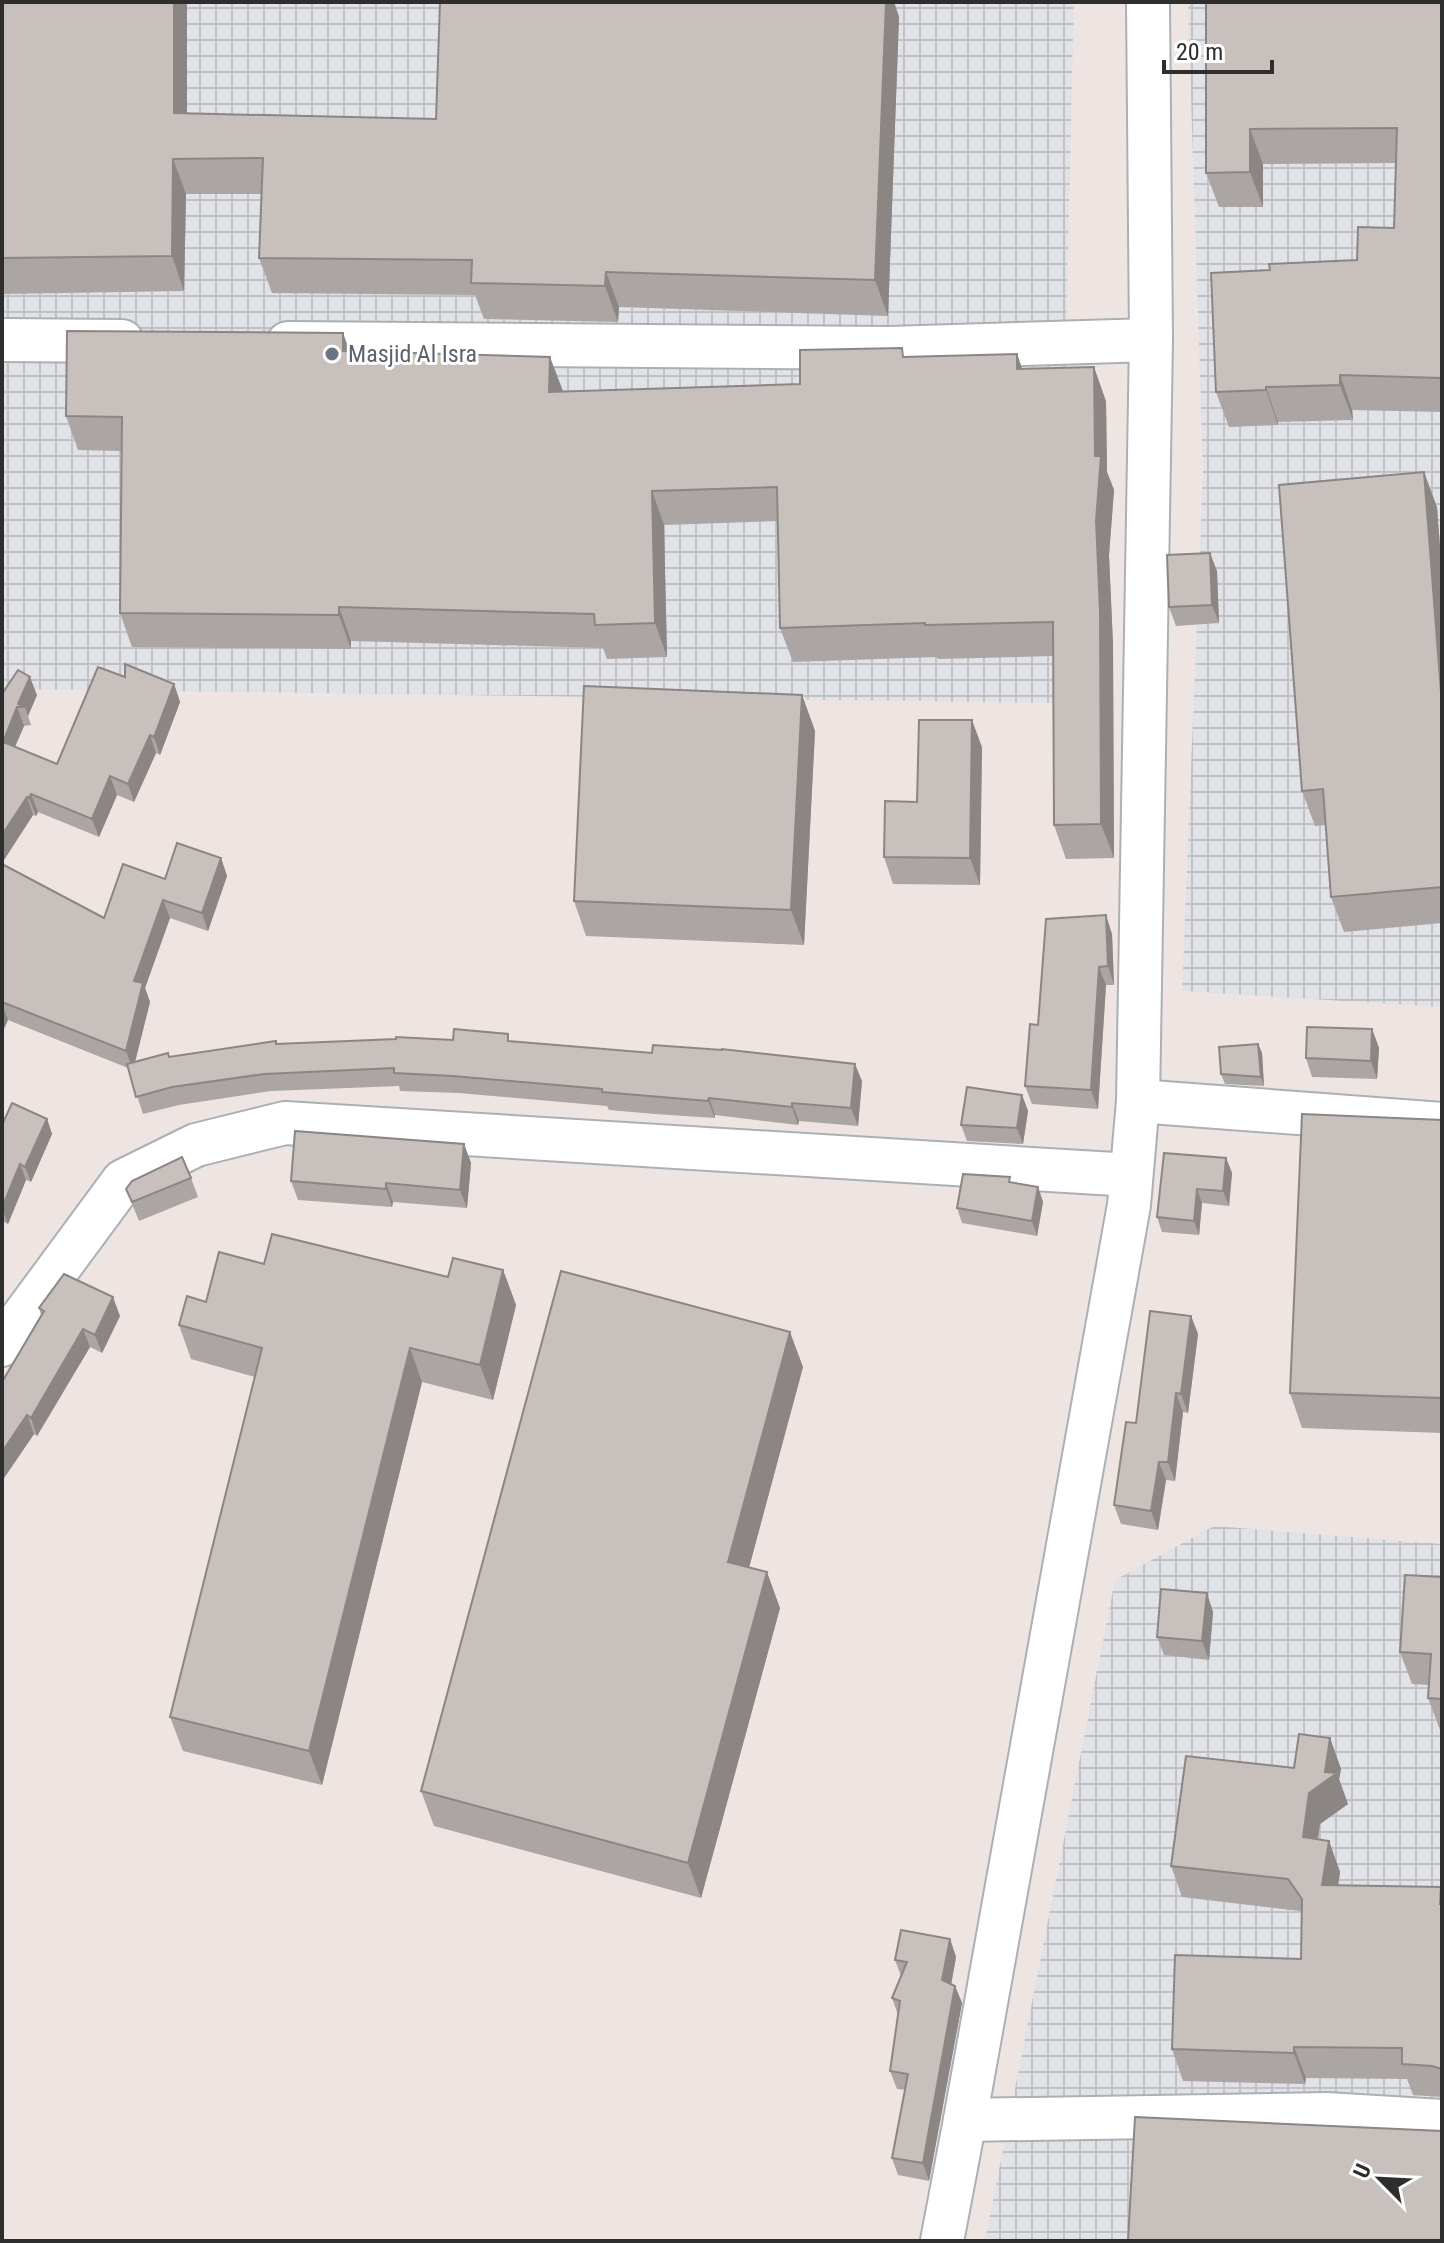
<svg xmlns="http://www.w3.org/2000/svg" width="1444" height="2243" font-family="'Roboto Condensed',sans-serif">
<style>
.industrial{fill:url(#industrial-grid)}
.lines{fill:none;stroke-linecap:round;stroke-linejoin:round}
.minor-casing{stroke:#abb0b5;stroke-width:46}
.minor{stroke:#fff;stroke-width:42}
.wall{fill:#aba5a3}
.shaded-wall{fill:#8b8684}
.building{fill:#c7c0bd;stroke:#8b8684;stroke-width:2}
.worship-dot{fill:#6b7280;stroke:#fff;stroke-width:3}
.labels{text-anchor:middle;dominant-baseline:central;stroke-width:6;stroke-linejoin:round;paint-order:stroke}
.worship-label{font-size:24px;fill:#5b616d;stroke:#fff;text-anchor:start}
</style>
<defs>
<pattern id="industrial-grid" width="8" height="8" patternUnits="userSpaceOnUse" patternTransform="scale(2)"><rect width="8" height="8" fill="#e1e2e7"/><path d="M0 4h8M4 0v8" fill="none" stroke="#c1c2c6"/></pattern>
</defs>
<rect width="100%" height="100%" fill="#eee5e2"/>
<g class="industrial">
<polygon points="2,2 1074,2 1057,703 2,689"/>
<polygon points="1188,2 1442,2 1442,1007 1182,991 1203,472"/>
<polygon points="1214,1526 1442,1544 1442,2241 985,2241 1115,1580"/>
</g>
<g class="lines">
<g class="minor-casing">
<g id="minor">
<polyline points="2,340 122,341"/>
<polyline points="288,343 889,348 1151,340"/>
<polyline points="1138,1101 1442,1124"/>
<polyline points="2,1345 123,1181 196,1145 285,1123 1131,1175"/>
<polyline points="965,2120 1326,2114 1442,2121"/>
<polyline points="942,2241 965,2120 1129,1205 1138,1101 1151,340 1148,2"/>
</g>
</g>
<use href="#minor" class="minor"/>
</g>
<g class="wall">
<polygon points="2,2 187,2 187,113 436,119 440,2 894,2 899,17 888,316 619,307 618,322 484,319 475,295 272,293 259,258 262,194 186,194 184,291 2,294"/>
<polygon points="1206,2 1442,2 1442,412 1352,410 1353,420 1278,422 1278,425 1229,427 1216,392 1270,270 1357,260 1394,228 1396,163 1263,164 1263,207 1219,207 1206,173"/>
<polygon points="343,333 349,351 563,392 800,384 906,357 1017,354 1022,369 1106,401 1107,472 1114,490 1109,555 1113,645 1114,858 1066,859 1054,825 1053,656 938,659 937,657 793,662 780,628 778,521 664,525 667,657 607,659 603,648 351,641 351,649 132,647 120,613 122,451 78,450 66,416"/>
<polygon points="1437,507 1442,575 1442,923 1344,932 1331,897 1326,825 1315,826 1302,791"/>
<polygon points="1217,571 1219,623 1176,626 1169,607"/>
<polygon points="125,677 174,684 180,702 160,755 156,753 134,802 117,795 99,837 38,812 36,816 33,815 2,863 2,694 37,695 28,716 31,725 24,726 15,747 57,764"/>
<polygon points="802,695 815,731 804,945 586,936 574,901"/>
<polygon points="982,747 980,885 893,884 884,857 917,802"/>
<polygon points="221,858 227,876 208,931 170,918 145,988 150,1002 135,1062 276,1041 277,1044 453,1040 511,1042 862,1081 858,1126 799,1121 798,1125 715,1115 715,1118 655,1114 609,1110 607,1106 459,1093 400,1091 399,1086 271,1091 179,1105 143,1114 128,1068 8,1020 2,1033 2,864 104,918 165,879"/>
<polygon points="1112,934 1114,985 1106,985 1098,1109 1032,1104 1025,1086"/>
<polygon points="1372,1029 1379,1048 1377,1079 1312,1077 1306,1058"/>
<polygon points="1258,1044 1262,1053 1264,1086 1225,1084 1221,1074"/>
<polygon points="1022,1095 1028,1111 1023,1144 967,1141 961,1125"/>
<polygon points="47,1119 52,1134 31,1182 26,1180 8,1224 2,1221 2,1125"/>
<polygon points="1442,1120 1442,1433 1302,1428 1290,1393"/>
<polygon points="464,1144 471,1163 467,1208 393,1202 392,1207 298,1200 291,1181"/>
<polygon points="1226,1158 1232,1173 1229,1206 1202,1203 1199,1235 1162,1232 1157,1217"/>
<polygon points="191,1178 198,1197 139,1221 126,1189"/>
<polygon points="1012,1182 1038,1187 1043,1202 1037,1236 962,1223 957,1208"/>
<polygon points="264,1264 448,1277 503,1270 516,1305 493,1400 422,1382 322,1785 183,1751 170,1717 255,1377 191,1359 179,1325 206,1302"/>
<polygon points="39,1308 120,1316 102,1353 90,1347 37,1436 34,1434 2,1481 2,1382 41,1315"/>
<polygon points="1191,1316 1198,1334 1188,1413 1183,1412 1175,1481 1166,1480 1158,1530 1121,1524 1114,1505 1136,1423"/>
<polygon points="803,1367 749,1568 780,1608 701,1898 434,1826 421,1791"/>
<polygon points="1442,1577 1442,1730 1440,1730 1428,1698 1429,1685 1412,1684 1400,1652"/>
<polygon points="1213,1612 1209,1660 1164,1655 1157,1637"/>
<polygon points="1330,1738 1341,1769 1339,1779 1348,1804 1320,1824 1318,1839 1329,1841 1340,1872 1338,1886 1442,1890 1442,2097 1413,2095 1407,2079 1306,2078 1305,2084 1183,2081 1172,2049 1301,1959 1301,1913 1300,1911 1182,1897 1171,1866 1294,1768"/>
<polygon points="950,1939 956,1957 951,1984 955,1986 962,2003 929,2181 898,2175 892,2158 905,2090 897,2089 890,2071 898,2015 892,1998 901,1976 895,1960"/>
</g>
<g class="shaded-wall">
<polygon points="174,2 187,2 187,148 174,113"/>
<polygon points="886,2 894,2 899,17 888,316 875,280"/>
<polygon points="1250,129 1263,164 1263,207 1250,172"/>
<polygon points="173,159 186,194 184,291 172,256"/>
<polygon points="606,272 619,307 618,322 605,286"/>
<polygon points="343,333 355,367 343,351"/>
<polygon points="1017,354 1029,388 1017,369"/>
<polygon points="550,357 563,391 562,426 549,392"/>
<polygon points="1094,367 1106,401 1107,472 1114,490 1109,555 1113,645 1114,858 1101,824"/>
<polygon points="1340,375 1352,410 1353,420 1340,385"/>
<polygon points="1266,387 1278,422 1278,425 1266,390"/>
<polygon points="1424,472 1437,507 1442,575 1442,705"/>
<polygon points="652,491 664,525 667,657 655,623"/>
<polygon points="1210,553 1217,571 1219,623 1212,605"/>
<polygon points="339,607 351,641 351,649 339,615"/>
<polygon points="30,677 37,695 28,716 25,707 18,704"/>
<polygon points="174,684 180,702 160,755 154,737"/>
<polygon points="802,695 815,731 804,945 791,910"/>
<polygon points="17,707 24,726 9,760 3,742"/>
<polygon points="972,720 982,747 980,885 970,858"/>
<polygon points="150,735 156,753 134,802 128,784"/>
<polygon points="110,776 117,795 99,837 92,819"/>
<polygon points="31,794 38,812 36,816 29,798"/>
<polygon points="27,797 33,815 2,863 2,835"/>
<polygon points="221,858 227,876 208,931 202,913"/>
<polygon points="163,900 170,918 145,988 150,1002 133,1070 126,1051 134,981"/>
<polygon points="1106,915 1112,934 1114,985 1108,966"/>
<polygon points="1099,967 1106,985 1098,1109 1091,1090"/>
<polygon points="2,1004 8,1020 2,1033"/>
<polygon points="1372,1029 1379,1048 1377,1079 1371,1061"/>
<polygon points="1258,1044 1262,1053 1264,1086 1261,1077"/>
<polygon points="855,1064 862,1081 858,1126 851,1108"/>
<polygon points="1022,1095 1028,1111 1023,1144 1017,1128"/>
<polygon points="709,1098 715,1115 715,1118 708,1101"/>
<polygon points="792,1103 799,1121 798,1125 792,1107"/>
<polygon points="47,1119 52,1134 31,1182 25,1167"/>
<polygon points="464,1144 471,1163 467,1208 460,1190"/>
<polygon points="1226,1158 1232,1173 1229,1206 1223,1191"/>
<polygon points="20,1164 26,1180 8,1224 2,1208"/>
<polygon points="386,1183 393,1202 392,1207 386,1189"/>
<polygon points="1038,1187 1043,1202 1037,1236 1032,1221"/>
<polygon points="1197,1189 1202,1203 1199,1235 1194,1221"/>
<polygon points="503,1270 516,1305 493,1400 480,1365"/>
<polygon points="113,1297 120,1316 102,1353 95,1335"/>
<polygon points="1191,1316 1198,1334 1188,1413 1181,1394"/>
<polygon points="83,1329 90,1347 37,1436 31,1418"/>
<polygon points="790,1332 803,1367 741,1597 728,1562"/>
<polygon points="410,1348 422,1382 322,1785 309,1751"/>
<polygon points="1176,1393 1183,1412 1175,1481 1168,1462"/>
<polygon points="27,1415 34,1434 2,1481 2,1452"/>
<polygon points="1159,1462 1166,1480 1158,1530 1151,1511"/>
<polygon points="767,1572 780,1608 701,1898 688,1863"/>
<polygon points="1207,1593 1213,1612 1209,1660 1202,1641"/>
<polygon points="1330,1738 1341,1769 1339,1779 1348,1804 1320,1824 1314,1868 1303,1837 1309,1793 1325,1772"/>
<polygon points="1329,1841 1340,1872 1334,1916 1322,1885"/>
<polygon points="950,1939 956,1957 949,1997 942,1980"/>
<polygon points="955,1986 962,2003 929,2181 923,2163"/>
<polygon points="1294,2047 1306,2078 1305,2084 1294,2053"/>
</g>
<g class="building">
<polygon points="2,2 174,2 174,113 436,119 440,2 886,2 875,280 606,272 605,286 471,283 472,260 259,258 263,158 173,159 172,256 2,258"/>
<polygon points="1206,2 1442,2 1442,378 1340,375 1340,385 1266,387 1266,390 1216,392 1211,273 1270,270 1269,264 1357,260 1358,227 1394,228 1397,128 1250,129 1250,172 1206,173"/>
<polygon points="67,331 343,333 343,351 550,357 549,392 800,384 800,350 902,348 903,357 1017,354 1017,369 1094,367 1095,456 1101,456 1096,521 1100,610 1101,824 1054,825 1053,622 925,625 925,623 780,628 777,487 652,491 655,623 595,625 594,614 339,607 339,615 120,613 122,417 66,416"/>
<polygon points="1424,472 1442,705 1442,887 1331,897 1323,789 1302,791 1279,485"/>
<polygon points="1210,553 1212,605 1169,607 1167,555"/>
<polygon points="125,664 174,684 154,737 150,735 128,784 110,776 92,819 31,794 29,798 27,797 2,835 2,694 18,670 30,677 18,704 25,707 17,707 3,742 57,764 98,667 125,677"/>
<polygon points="584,686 802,695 791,910 574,901"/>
<polygon points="919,720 972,720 970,858 884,857 885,801 917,802"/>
<polygon points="177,843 221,858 202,913 163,900 134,981 143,983 126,1051 2,1002 2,864 104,918 123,864 165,879"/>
<polygon points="1106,915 1108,966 1099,967 1091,1090 1025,1086 1030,1024 1038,1025 1046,919"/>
<polygon points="1307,1027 1372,1029 1371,1061 1306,1058"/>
<polygon points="454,1029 508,1034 508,1041 652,1053 653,1045 722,1050 722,1049 855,1064 851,1108 792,1103 792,1107 709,1098 708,1101 602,1092 602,1089 453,1076 394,1073 394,1068 264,1074 172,1087 136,1097 127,1064 168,1053 169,1057 276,1041 276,1044 396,1039 396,1037 453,1040"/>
<polygon points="1258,1044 1261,1077 1221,1074 1219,1047"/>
<polygon points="967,1087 1022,1095 1017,1128 961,1125"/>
<polygon points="12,1103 47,1119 25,1167 20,1164 2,1208 2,1125"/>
<polygon points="1302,1114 1442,1120 1442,1398 1290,1393"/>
<polygon points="295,1131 464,1144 460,1190 386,1183 386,1189 291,1181"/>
<polygon points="1164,1153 1226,1158 1223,1191 1197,1189 1194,1221 1157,1217"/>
<polygon points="182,1157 191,1178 132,1202 126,1189 132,1181"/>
<polygon points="963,1174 1010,1177 1009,1182 1038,1187 1032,1221 957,1208"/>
<polygon points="272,1234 448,1277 453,1258 503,1270 480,1365 410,1348 309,1751 170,1717 262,1348 179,1325 187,1296 206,1302 219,1252 264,1264"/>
<polygon points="561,1271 790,1332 728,1562 767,1572 688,1863 421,1791"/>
<polygon points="64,1274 113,1297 95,1335 83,1329 31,1418 27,1415 2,1452 2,1382 44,1311 39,1308"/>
<polygon points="1150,1311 1191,1316 1181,1394 1176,1393 1168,1462 1159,1462 1151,1511 1114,1505 1126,1422 1136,1423"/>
<polygon points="1405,1575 1442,1577 1442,1699 1428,1698 1431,1654 1400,1652"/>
<polygon points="1161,1589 1207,1593 1202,1641 1157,1637"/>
<polygon points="1299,1734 1330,1738 1325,1772 1337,1773 1309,1793 1303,1837 1329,1841 1322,1885 1441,1887 1440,1904 1442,1904 1442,2069 1432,2066 1402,2064 1402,2048 1294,2047 1294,2053 1172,2049 1175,1955 1301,1959 1302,1899 1288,1879 1171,1866 1186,1756 1294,1768"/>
<polygon points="901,1930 950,1939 942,1980 955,1986 923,2163 892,2158 908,2074 890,2071 900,2001 892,1998 907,1962 895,1960"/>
<polygon points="1135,2117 1442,2131 1442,2241 1128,2241"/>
</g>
<circle class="worship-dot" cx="332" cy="354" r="8"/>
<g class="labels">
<g class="worship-label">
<text x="348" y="354">Masjid Al Isra</text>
</g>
</g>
<rect width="1444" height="2243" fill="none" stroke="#2e2e2e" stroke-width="8"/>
<g transform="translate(1380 2179) rotate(294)" stroke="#ffffff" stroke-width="6" paint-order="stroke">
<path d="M0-6L14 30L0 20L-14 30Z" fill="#2e2e2e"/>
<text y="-12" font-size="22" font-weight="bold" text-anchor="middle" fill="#2e2e2e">U</text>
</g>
<path d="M1164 60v12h108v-12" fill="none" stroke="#2e2e2e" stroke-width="4"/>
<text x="1176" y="60" font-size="24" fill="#2e2e2e" stroke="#ffffff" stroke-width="6" paint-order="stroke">20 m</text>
</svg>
